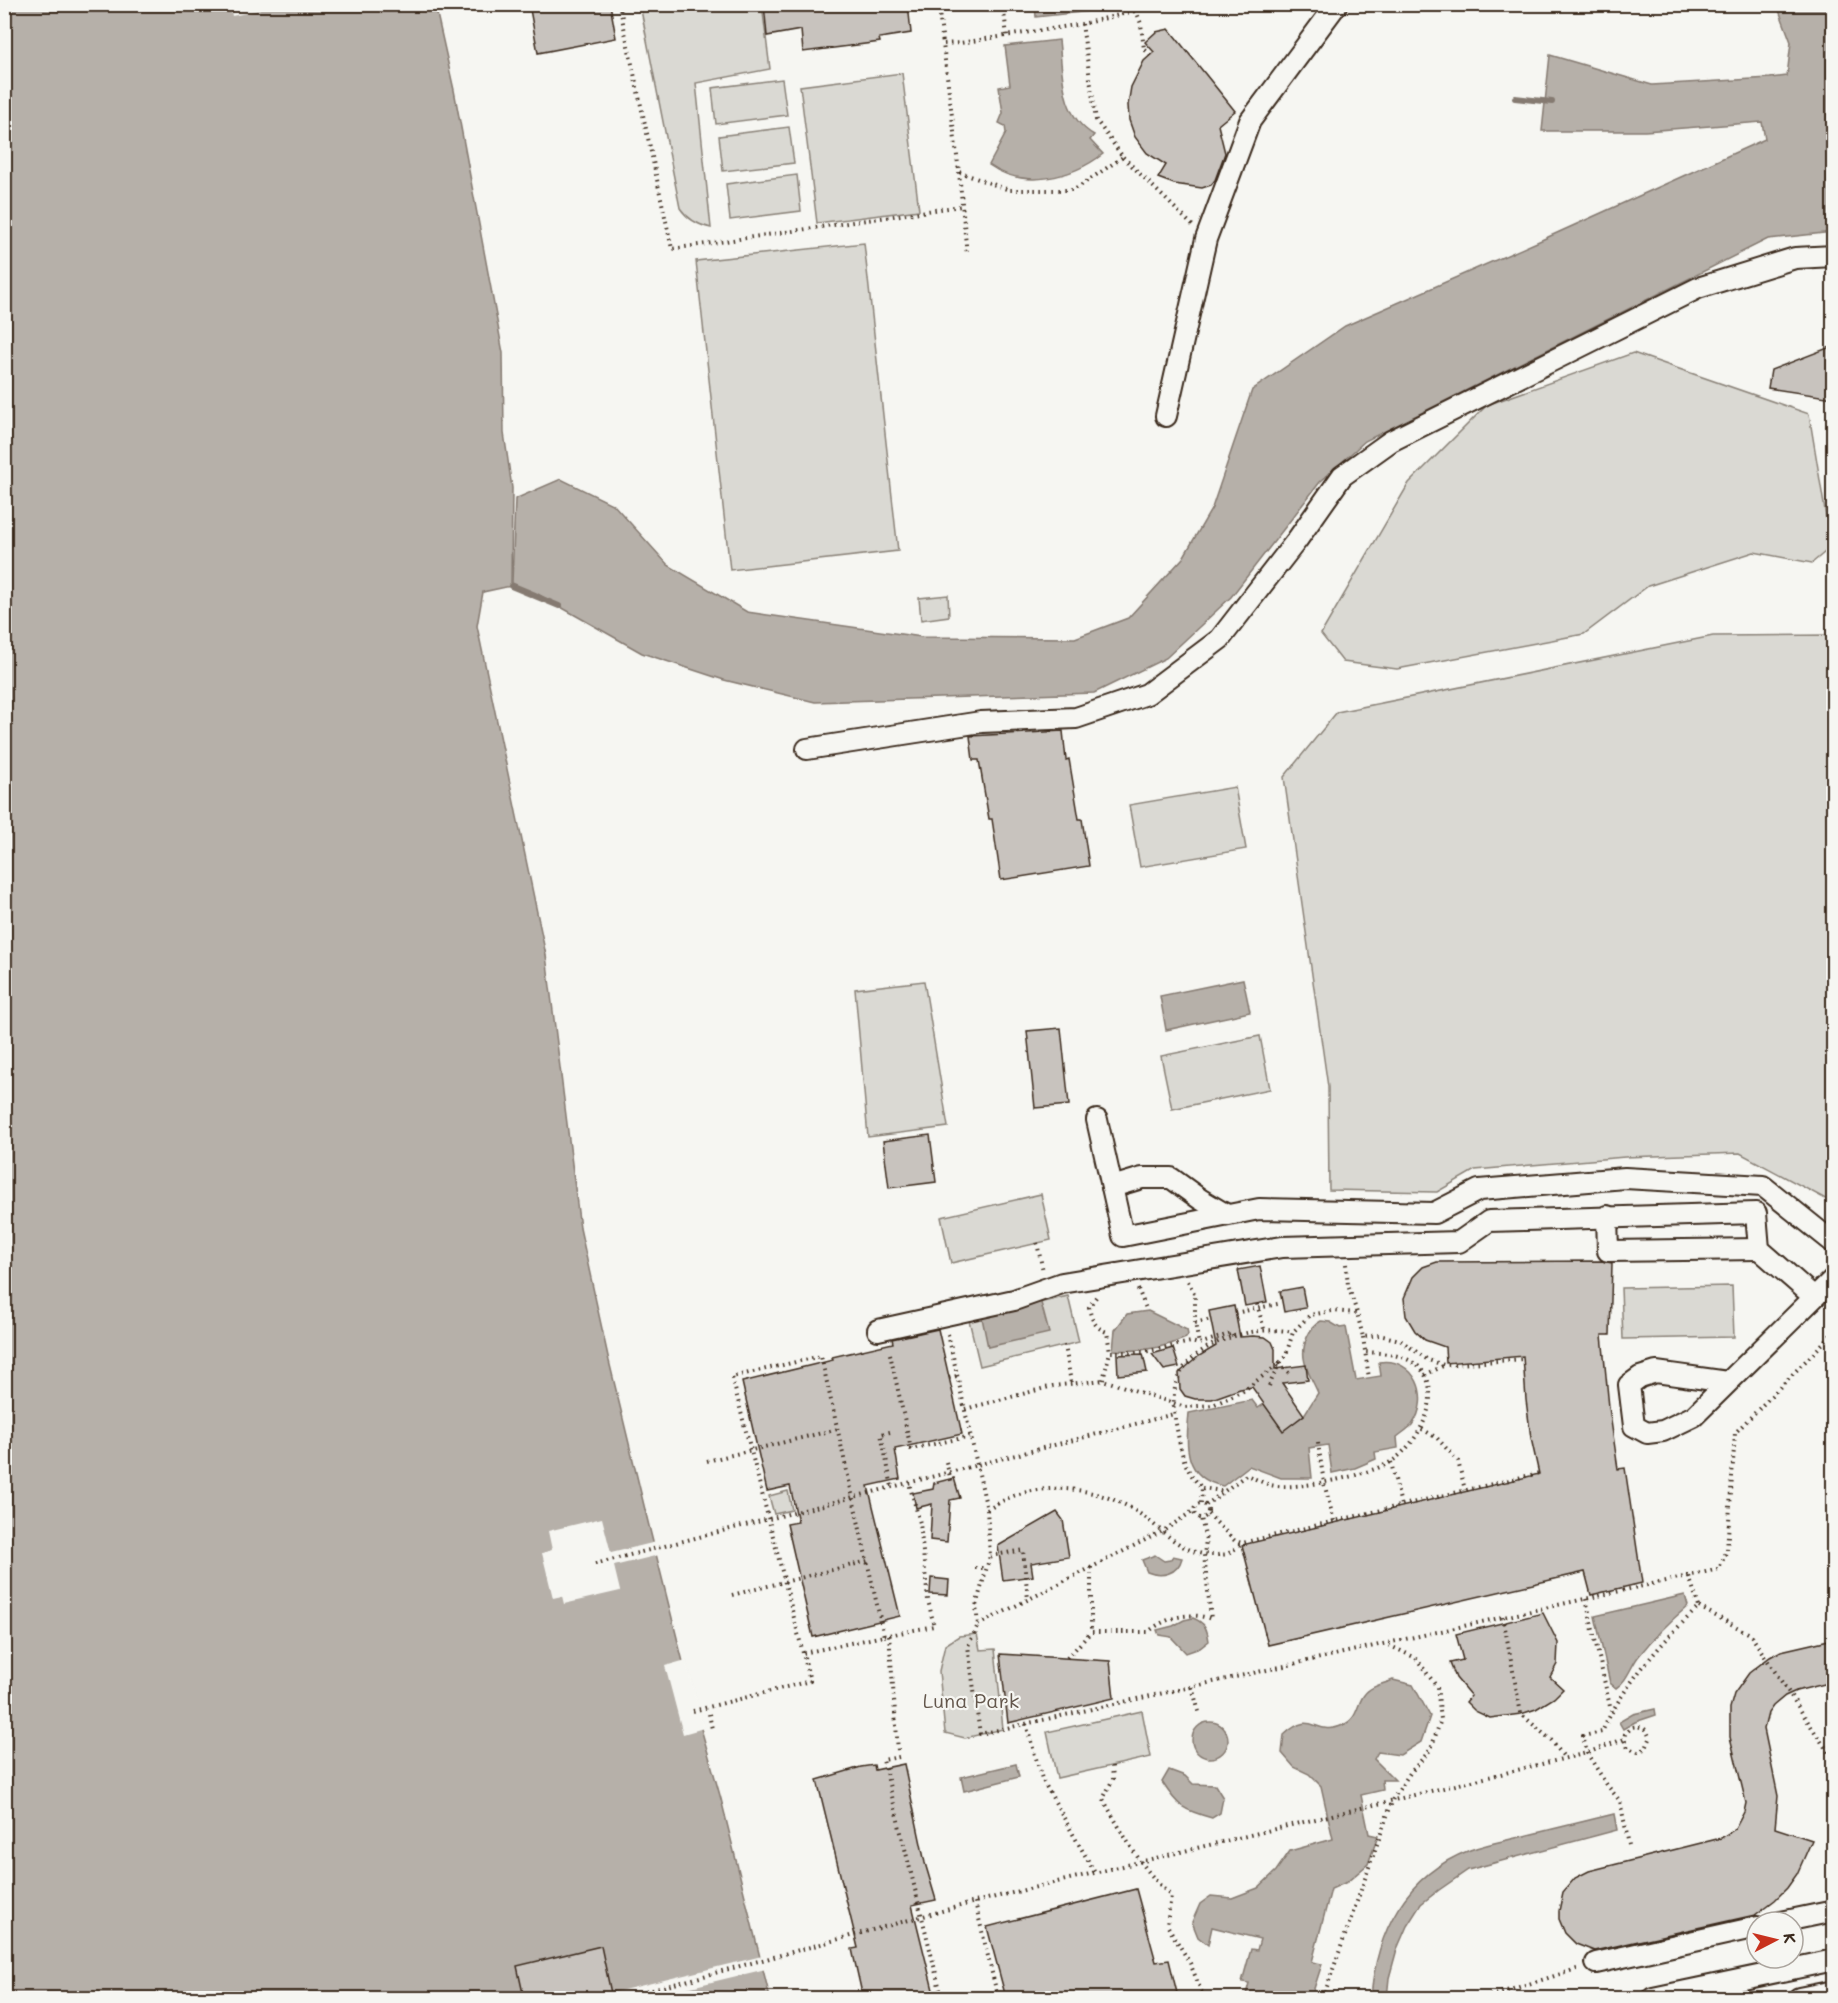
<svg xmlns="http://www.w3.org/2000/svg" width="1838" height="2003" font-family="Mali,sans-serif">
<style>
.green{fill:#dad9d3;stroke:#8a8278;stroke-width:1.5}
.water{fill:#b6b0a9;stroke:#857a71;stroke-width:1.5}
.pier{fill:#f6f6f2}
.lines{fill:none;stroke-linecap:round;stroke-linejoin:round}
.stream{stroke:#857a71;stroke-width:6}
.building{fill:#c8c3be;stroke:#3b2a1e;stroke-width:1.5}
.minor-casing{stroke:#3b2a1e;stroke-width:24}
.path{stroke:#3b2a1e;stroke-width:4;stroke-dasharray:1.5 4.5;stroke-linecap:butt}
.minor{stroke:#f6f6f2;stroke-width:20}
.labels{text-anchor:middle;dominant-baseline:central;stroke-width:4.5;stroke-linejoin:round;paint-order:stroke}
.park-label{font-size:20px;fill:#63564b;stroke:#f6f6f2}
</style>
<rect width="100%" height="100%" fill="#f6f6f2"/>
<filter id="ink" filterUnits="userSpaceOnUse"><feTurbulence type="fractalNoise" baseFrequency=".0167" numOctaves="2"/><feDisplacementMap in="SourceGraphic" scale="12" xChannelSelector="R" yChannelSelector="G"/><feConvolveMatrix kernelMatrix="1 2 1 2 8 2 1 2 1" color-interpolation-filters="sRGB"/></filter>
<g filter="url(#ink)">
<g class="green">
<path d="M 640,5 L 762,5 L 770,69 L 696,83 L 711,228 C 698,225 688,220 680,208 Z"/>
<polygon points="902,73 919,210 817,223 800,86"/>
<polygon points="782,79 787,115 716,124 712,88"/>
<polygon points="789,127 794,163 723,171 719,136"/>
<polygon points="797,175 801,211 730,220 726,184"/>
<polygon points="864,243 898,551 730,570 696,261"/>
<polygon points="1633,353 1809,414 1831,547 1812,563 1754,552 1648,586 1584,634 1397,669 1343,662 1321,634 1409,483 1487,405"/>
<polygon points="948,595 949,616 921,620 919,598"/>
<polygon points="1833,635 1833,1203 1740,1153 1625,1157 1475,1170 1437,1192 1329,1190 1328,1087 1284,777 1337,712 1713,636"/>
<polygon points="1235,787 1246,849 1140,867 1129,805"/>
<polygon points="924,981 948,1127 868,1137 855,989"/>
<polygon points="1260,1036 1270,1089 1172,1109 1161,1056"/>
<polygon points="1041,1194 1051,1240 951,1263 941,1217"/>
<polygon points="1732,1286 1734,1337 1623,1339 1621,1288"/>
<polygon points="1068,1296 1079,1342 980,1366 969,1320"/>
<polygon points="788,1491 792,1510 774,1514 769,1496"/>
<polygon points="977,1634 980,1650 995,1649 1003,1729 965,1738 945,1733 939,1671 945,1645 959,1636"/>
<polygon points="1142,1711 1151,1757 1057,1778 1047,1732"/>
</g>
<g class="water">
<polygon points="5,5 435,5 454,90 503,353 504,433 512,488 511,586 483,592 477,626 546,955 580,1228 609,1361 648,1522 689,1686 721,1799 770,1998 5,1998"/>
<polygon points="1118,5 1118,8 1036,17 1035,5"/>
<polygon points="1777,5 1833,5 1833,232 1768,239 1365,441 1320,482 1231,597 1166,658 1094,693 815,702 724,680 642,653 536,593 512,583 515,499 561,479 614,505 668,565 747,612 922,637 1075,638 1128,618 1183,558 1212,508 1252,390 1345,326 1537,242 1765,139 1762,122 1645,131 1542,131 1550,55 1652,85 1770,78 1787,76 1791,42"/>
<path d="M 1059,40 C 1063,75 1060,115 1094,135 L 1090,140 L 1103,154 C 1072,178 1024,190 989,165 L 1006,133 L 1005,126 L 999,123 L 1003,113 L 999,87 L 1010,85 L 1005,46 Z"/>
<polygon points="1243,979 1250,1012 1166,1030 1160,996"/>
<polygon points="1040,1299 1049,1333 988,1347 981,1313"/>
<path d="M 1148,1311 L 1187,1330 L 1188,1335 L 1186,1338 C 1164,1348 1138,1352 1113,1350 L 1115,1330 L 1127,1314 Z"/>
<path d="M 1321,1321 L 1330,1322 L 1340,1328 L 1346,1327 L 1356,1380 L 1381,1376 L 1379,1362 C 1415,1357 1432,1397 1412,1425 C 1408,1429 1402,1433 1397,1437 L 1398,1448 L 1375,1452 L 1376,1459 L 1355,1468 L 1332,1473 L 1328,1445 L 1309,1448 L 1312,1478 L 1281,1478 L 1249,1466 L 1223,1486 C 1183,1478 1186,1445 1189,1413 L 1252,1400 L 1258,1408 L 1264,1404 L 1283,1430 L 1304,1415 L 1318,1393 C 1314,1383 1305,1369 1304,1358 C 1302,1345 1309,1327 1321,1321 Z"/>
<path d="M 1155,1555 L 1164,1561 L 1170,1560 L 1173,1556 L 1182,1558 C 1178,1574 1162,1578 1147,1572 L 1142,1560 Z"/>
<path d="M 1685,1595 L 1688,1606 C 1669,1622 1653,1638 1638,1657 C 1630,1668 1627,1681 1616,1688 L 1610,1683 L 1595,1616 Z"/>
<path d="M 1193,1618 C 1205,1623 1207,1628 1209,1641 L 1200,1648 L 1186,1653 L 1171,1637 L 1159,1635 L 1157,1630 L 1173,1626 L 1184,1620 Z"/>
<path d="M 1393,1680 L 1413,1685 L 1430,1716 L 1421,1742 L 1400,1755 L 1378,1752 L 1374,1759 L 1395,1780 L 1382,1780 L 1383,1790 L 1361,1795 L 1369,1834 L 1378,1836 L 1368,1864 L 1347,1882 L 1331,1889 L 1312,1962 L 1322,1964 L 1311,1998 L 1245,1998 L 1249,1983 L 1242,1982 L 1251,1949 L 1257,1950 L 1260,1939 L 1212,1927 L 1208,1945 L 1198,1937 L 1192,1922 L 1200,1904 L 1211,1896 L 1232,1898 L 1258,1888 L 1276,1871 L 1290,1851 L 1333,1839 L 1321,1786 L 1309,1774 L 1294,1767 L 1282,1753 L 1284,1735 C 1313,1708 1314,1738 1343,1725 C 1358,1719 1356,1706 1364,1695 C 1370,1686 1383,1684 1393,1680 Z"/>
<polygon points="1655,1709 1656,1715 1635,1722 1623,1729 1619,1722 1633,1714"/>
<circle cx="1210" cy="1740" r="18"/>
<polygon points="1016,1764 1019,1777 964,1791 961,1777"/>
<path d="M 1169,1770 L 1185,1776 L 1193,1784 L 1215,1785 L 1223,1798 L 1220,1813 L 1212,1818 C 1183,1810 1178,1807 1162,1782 Z"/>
<path d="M 1614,1814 L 1617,1830 L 1468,1870 L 1439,1890 L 1421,1904 L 1407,1926 L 1397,1949 L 1389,1978 L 1387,1998 L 1371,1998 C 1376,1932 1405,1875 1470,1850 C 1489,1843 1509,1840 1528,1835 C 1557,1828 1585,1821 1614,1814 Z"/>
</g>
<g class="pier">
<polygon points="230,5 259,5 260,10 232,16"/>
<polygon points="602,1518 611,1553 656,1542 659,1555 614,1566 620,1591 564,1604 562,1596 553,1598 542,1553 552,1550 548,1531"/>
<polygon points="686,1660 704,1728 683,1734 665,1666"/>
<polygon points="762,1956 766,1969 645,1998 612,1998 611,1993"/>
</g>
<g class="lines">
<g class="stream">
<polyline points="1515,98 1552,102"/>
<polyline points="511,586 559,606"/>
</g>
</g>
<g class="building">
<polygon points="529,4 610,4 616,38 538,53"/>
<polygon points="764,4 908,4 911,33 879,38 880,42 803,52 801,30 767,36"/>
<polygon points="1169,29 1235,111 1218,125 1225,153 1215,180 1211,185 1202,188 1174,184 1158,178 1166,165 1147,153 1135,137 1129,120 1128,105 1131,87 1144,61 1154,52 1145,42 1156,32"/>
<polygon points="1833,346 1833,398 1768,388 1771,370"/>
<polygon points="1063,731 1066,760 1069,759 1079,819 1082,819 1089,866 1001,880 992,819 989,819 979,760 973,760 970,736"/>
<polygon points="1061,1028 1069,1105 1035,1108 1027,1031"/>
<polygon points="930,1135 936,1182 889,1188 883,1141"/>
<polygon points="1602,1261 1612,1263 1610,1335 1602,1335 1609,1407 1618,1469 1625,1468 1642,1583 1591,1595 1585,1572 1268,1645 1242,1545 1539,1474 1531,1438 1526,1400 1523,1356 1446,1363 1445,1347 1425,1340 1415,1331 1406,1316 1404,1298 1413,1277 1423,1267 1437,1262"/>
<polygon points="1260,1266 1267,1302 1245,1306 1238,1270"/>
<polygon points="1302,1287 1306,1308 1284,1312 1280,1291"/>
<polygon points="1234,1306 1240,1337 1253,1336 1265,1337 1272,1342 1275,1349 1275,1369 1306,1365 1308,1380 1282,1383 1304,1415 1283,1431 1252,1387 1240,1389 1212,1399 1195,1399 1185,1396 1180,1389 1179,1373 1199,1356 1216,1346 1209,1311"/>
<polygon points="938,1329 962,1434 895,1449 900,1479 868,1486 900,1616 813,1637 787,1524 798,1522 790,1486 767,1491 742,1382 833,1360 832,1357 893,1343 892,1339"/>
<polygon points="1173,1348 1179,1367 1164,1370 1152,1354"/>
<polygon points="1143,1354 1147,1372 1118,1375 1117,1355"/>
<polygon points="954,1478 960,1498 950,1500 947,1542 930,1540 932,1504 916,1508 913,1493 933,1489 934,1483"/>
<polygon points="1057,1512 1063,1520 1069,1557 1031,1563 1033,1576 1003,1580 998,1546"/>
<polygon points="931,1578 949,1580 948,1595 930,1594"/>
<polygon points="1543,1613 1558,1643 1557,1664 1550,1677 1563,1689 1554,1698 1536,1709 1521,1714 1490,1718 1475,1711 1466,1702 1471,1696 1456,1678 1450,1663 1463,1660 1456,1634"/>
<polygon points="1833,1639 1833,1682 1796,1691 1785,1696 1773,1706 1768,1713 1764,1729 1778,1796 1775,1828 1812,1840 1797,1874 1787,1888 1775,1900 1755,1915 1594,1951 1576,1944 1565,1933 1559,1919 1559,1911 1563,1892 1575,1878 1589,1871 1721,1838 1735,1829 1744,1812 1746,1803 1730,1737 1730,1708 1734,1694 1749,1673 1770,1657 1781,1651"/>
<polygon points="1000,1654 1110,1661 1114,1698 1008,1723"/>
<polygon points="904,1764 925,1863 936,1900 912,1905 935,1998 863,1998 852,1949 858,1948 817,1780 861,1767 874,1765 875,1770"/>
<polygon points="1136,1889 1156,1962 1169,1960 1177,1993 1154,1998 1006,1998 987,1927"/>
<polygon points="601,1946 612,1998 524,1998 517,1966"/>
</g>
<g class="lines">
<g class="minor-casing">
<g id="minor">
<polyline points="1166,416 1206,239 1250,121 1337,4"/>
<polyline points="807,749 981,722 1076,718 1147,694 1220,639 1297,540 1342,476 1391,441 1698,288 1795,258 1834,256"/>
<polyline points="1097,1120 1123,1236 1259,1209 1434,1213 1479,1190 1625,1178 1763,1186 1834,1243"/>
<polyline points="1112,1187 1142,1178 1171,1178 1200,1199 1227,1215"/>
<polyline points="1607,1216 1608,1251 1759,1249"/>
<polyline points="878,1330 1014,1300 1062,1283 1282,1247 1459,1242 1489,1221 1756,1213 1759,1249 1814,1297"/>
<polyline points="1728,1382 1656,1372 1640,1377 1629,1385 1634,1426 1647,1433 1663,1431 1694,1416 1834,1278"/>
<polyline points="1781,1922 1834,1911"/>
<polyline points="1596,1963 1757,1927"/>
<polyline points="1653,1998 1834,1960"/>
<polyline points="1799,1998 1834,1991"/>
</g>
</g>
<g class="path">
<polyline points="619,4 672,249 961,206"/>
<polyline points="938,4 943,44"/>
<polyline points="1003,4 1007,36"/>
<polyline points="1134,4 1141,24 1144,49 1151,55"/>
<polyline points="1082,24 1096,120 1123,157 1074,190 1009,190 959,172 943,44 960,43 1082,24 1135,11 1152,4"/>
<polyline points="1123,157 1193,226"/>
<polyline points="959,172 967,255"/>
<polyline points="1037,1243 1043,1271"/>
<polyline points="1346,1264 1348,1285 1357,1313"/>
<polyline points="1188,1281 1195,1295 1195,1323 1199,1344"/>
<polyline points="1138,1289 1147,1311"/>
<path d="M 1096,1297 L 1089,1307 C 1091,1319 1095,1328 1107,1332 L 1110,1352"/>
<polyline points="1257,1304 1264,1329"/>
<polyline points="1235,1313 1282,1303"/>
<polyline points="1195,1323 1211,1319"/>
<polyline points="948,1334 987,1510 990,1556 976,1606 978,1625 968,1646 980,1734 1719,1569 1727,1550 1735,1433 1834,1332"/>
<polyline points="1363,1337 1369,1378"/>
<polyline points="1065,1345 1071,1383"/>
<polyline points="890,1354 911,1449 971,1436"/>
<polyline points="1425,1375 1443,1366"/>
<polyline points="949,1378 957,1376"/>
<polyline points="1103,1380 1110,1352 1144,1352 1191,1342 1199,1344 1232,1333 1233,1336"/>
<polyline points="1269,1386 1279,1364 1290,1374"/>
<polyline points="965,1409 1053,1386 1103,1380 1185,1407 1213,1405 1243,1391 1279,1364 1286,1355 1293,1332 1310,1315 1332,1311 1357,1313 1363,1337 1379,1335 1400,1340 1428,1360 1444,1365 1524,1359"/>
<polyline points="1422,1429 1437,1438 1458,1461 1465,1490"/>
<polyline points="890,1432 881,1434 892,1487"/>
<polyline points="1318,1443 1324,1483 1334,1521"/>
<polyline points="707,1461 838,1429"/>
<polyline points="946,1462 952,1484"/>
<polyline points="1391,1462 1401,1505"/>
<polyline points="1202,1488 1222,1491"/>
<path d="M 1201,1503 L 1202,1488 C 1185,1470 1183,1459 1178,1435 C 1175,1418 1171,1401 1176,1384 C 1188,1342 1255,1324 1293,1332"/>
<circle cx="1201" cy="1511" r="7"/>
<path d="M 1206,1505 L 1246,1475 C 1254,1478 1263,1483 1271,1485 C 1296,1491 1371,1475 1392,1461 C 1418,1444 1447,1393 1418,1366 C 1404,1354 1383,1353 1365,1352"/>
<path d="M 987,1510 C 996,1505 1006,1498 1016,1495 C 1050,1484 1091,1488 1123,1504 C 1158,1520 1177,1557 1218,1555 C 1221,1554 1224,1555 1227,1554 C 1232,1552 1238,1546 1242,1543"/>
<polyline points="1208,1514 1235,1541 1242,1543 1539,1473"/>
<polyline points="990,1556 1023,1550 1028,1599"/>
<polyline points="595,1564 1174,1414"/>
<path d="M 1091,1567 L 1091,1632 L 1148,1632 C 1166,1617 1190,1611 1211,1619 L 1204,1555 L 1206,1540 L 1201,1518"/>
<polyline points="975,1568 987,1568"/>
<polyline points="732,1595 868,1561"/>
<polyline points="1586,1599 1611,1711"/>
<polyline points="1699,1607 1750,1634 1834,1761"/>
<polyline points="1503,1617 1521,1714 1551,1740 1564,1757"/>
<polyline points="978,1625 1163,1531 1193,1511"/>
<polyline points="889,1635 898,1751"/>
<polyline points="884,1636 934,1626 928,1600 920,1523 909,1483"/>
<polyline points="1067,1658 1091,1632"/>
<polyline points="1192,1687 1199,1712"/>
<polyline points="693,1711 810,1681 803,1653 884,1636 821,1356 732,1377 803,1653"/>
<polyline points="709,1714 712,1729"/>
<polyline points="1026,1724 1042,1779 1095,1873"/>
<polyline points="899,1757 883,1760 942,1998"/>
<path d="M 1112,1766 L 1113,1779 L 1103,1799 C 1125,1837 1139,1866 1171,1896 L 1167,1925 L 1190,1963 L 1204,1998"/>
<path d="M 1629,1845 L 1620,1801 L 1607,1785 L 1587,1753 L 1583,1736 L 1602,1732 C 1621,1688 1664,1639 1699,1607 L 1689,1576"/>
<polyline points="975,1902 998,1998"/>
<path d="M 623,1998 L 975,1902 L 1587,1753 L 1624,1739 L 1625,1734 L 1632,1727 C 1642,1725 1647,1729 1650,1739 L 1646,1748 L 1638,1752 L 1628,1748 L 1624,1739"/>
<polyline points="1323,1998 1393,1799 1410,1773 1431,1749 1441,1719 1437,1687 1416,1658 1386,1644"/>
<polyline points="1484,1998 1580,1968"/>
</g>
<use href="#minor" class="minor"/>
</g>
</g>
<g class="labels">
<g class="park-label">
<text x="971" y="1700">Luna Park</text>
</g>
</g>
<rect width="1838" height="2003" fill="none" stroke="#f6f6f2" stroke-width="24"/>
<rect x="12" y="12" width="1814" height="1979" fill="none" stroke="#3b2a1e" stroke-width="2" filter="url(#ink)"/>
<g transform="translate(1775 1940) rotate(83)"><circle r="28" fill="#f6f6f2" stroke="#aba49d" stroke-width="1.5"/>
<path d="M0-4.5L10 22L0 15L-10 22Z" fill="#c8321e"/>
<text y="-9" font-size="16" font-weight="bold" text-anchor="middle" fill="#3b2a1e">K</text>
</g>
</svg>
